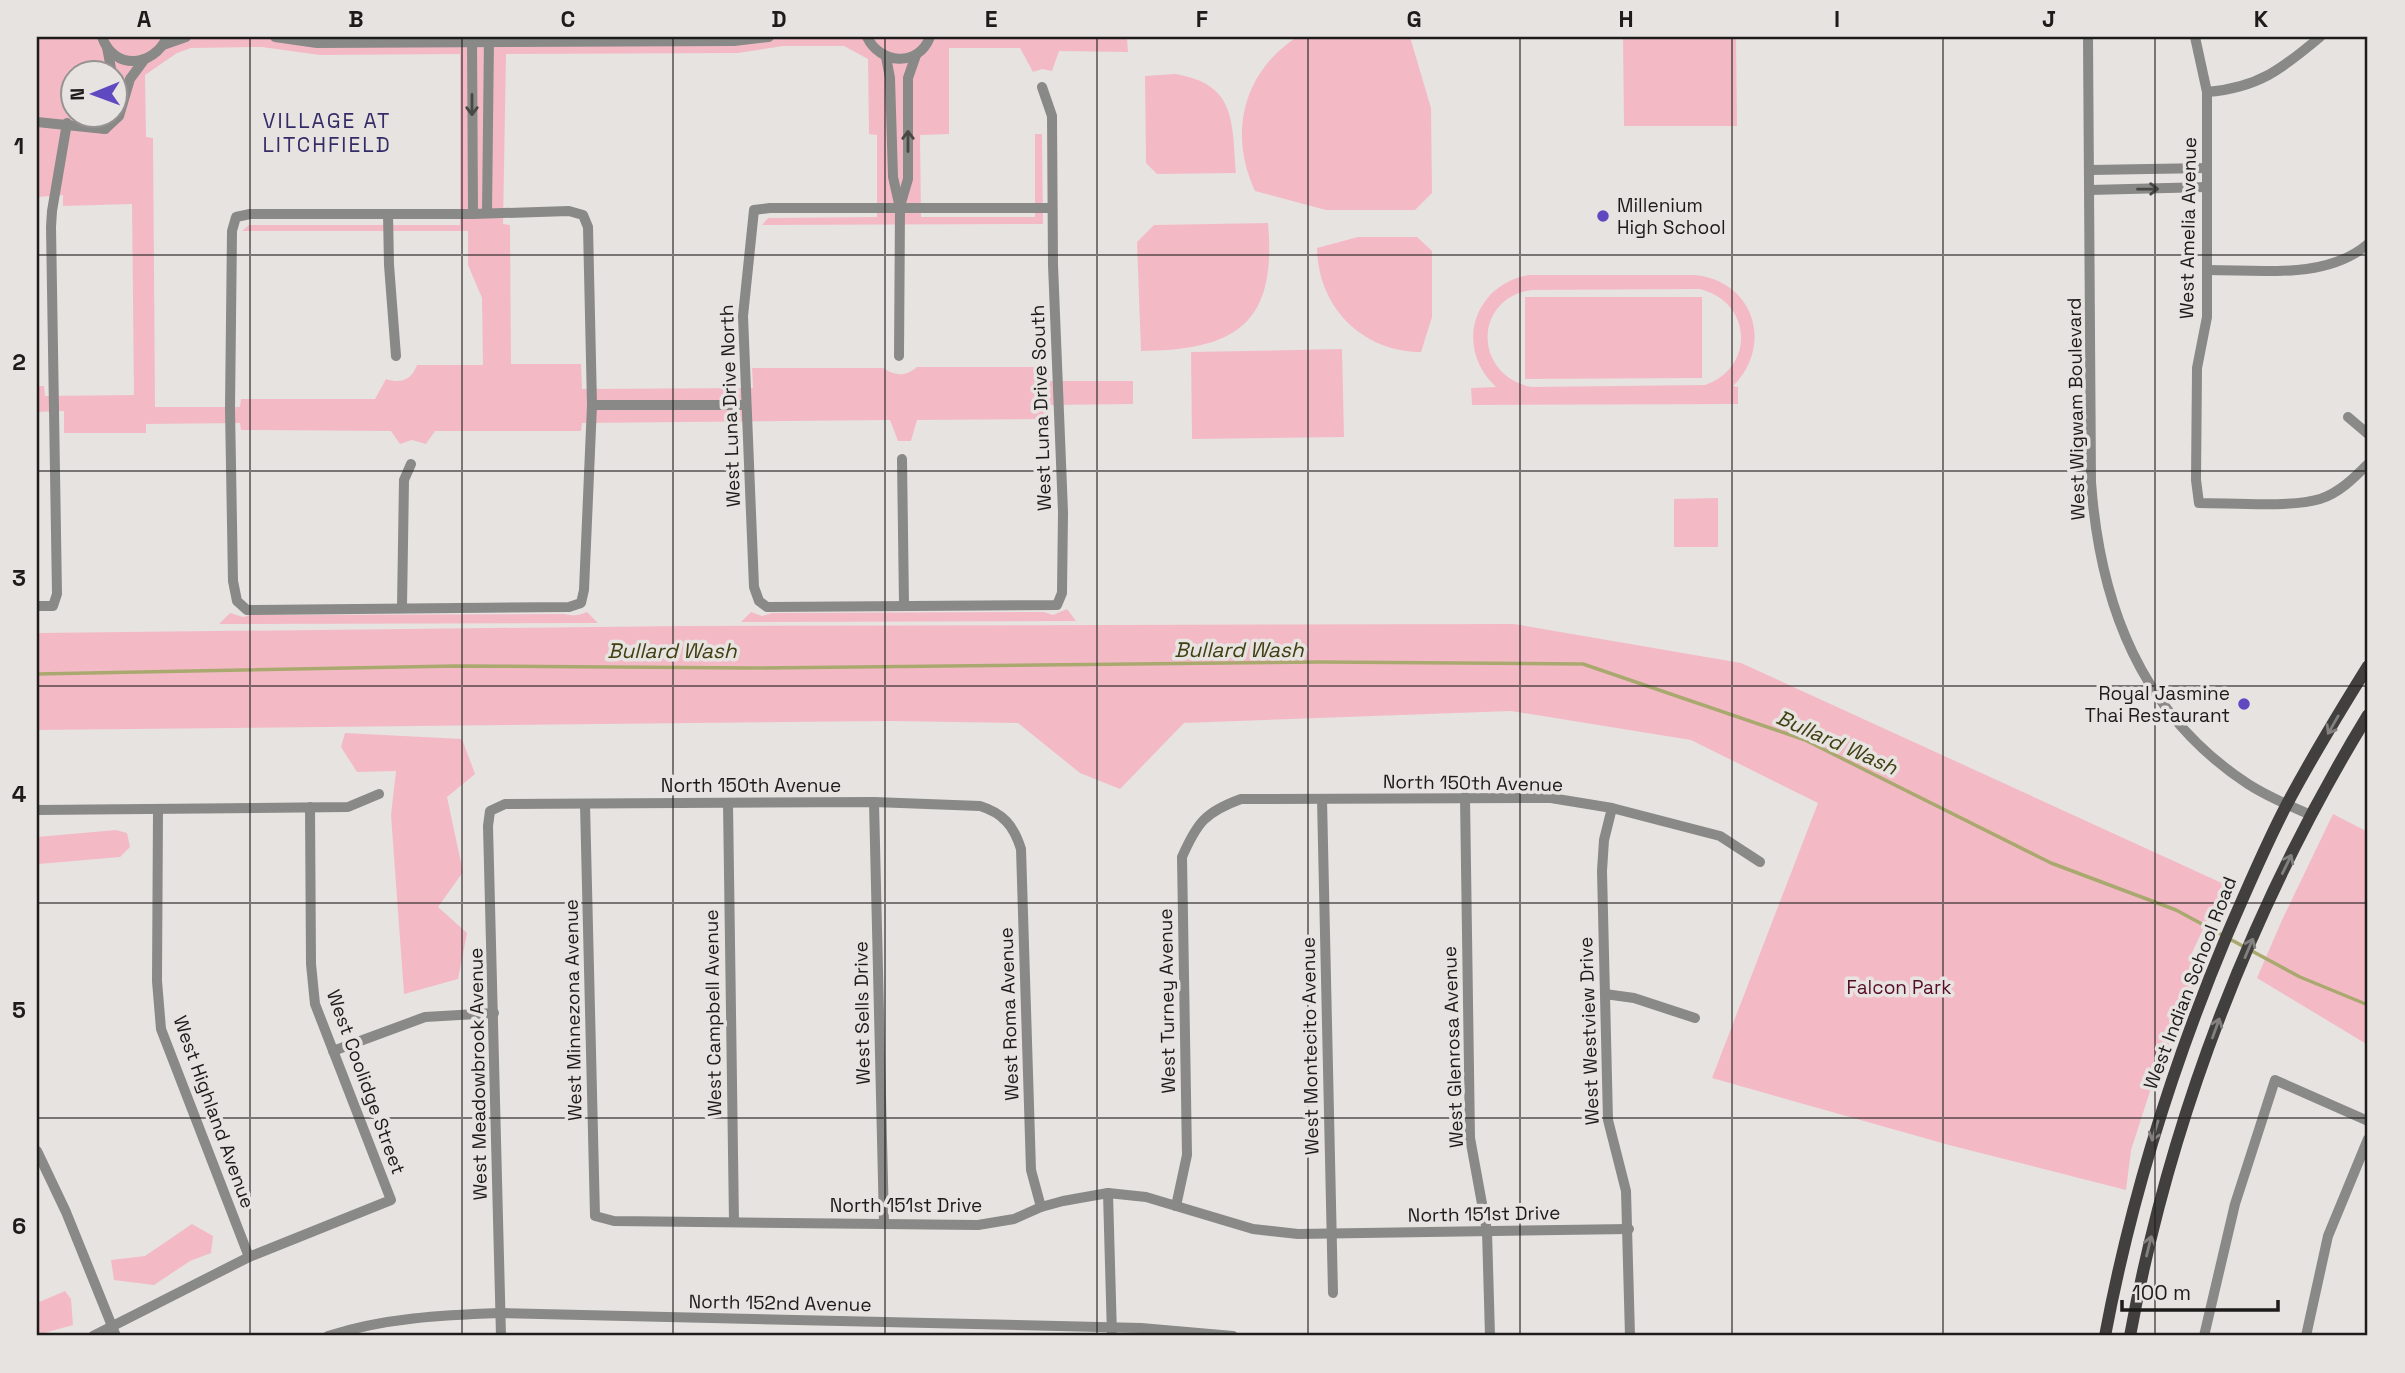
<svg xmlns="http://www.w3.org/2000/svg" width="2405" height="1373" font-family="'Space Grotesk',sans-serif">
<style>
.green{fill:#f3bac6;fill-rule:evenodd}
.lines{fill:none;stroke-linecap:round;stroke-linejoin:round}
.stream{stroke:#a9a96f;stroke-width:3.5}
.minor{stroke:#898987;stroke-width:10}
.major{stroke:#41403e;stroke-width:12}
.oneway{stroke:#484846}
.oneway2{stroke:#83817f}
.grid{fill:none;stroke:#1d1c1b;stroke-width:2;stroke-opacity:0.55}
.poi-dot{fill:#5e49c1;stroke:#e7e3e1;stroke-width:2.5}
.labels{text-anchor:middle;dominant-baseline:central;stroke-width:7;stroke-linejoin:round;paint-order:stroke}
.poi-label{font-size:19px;fill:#1d1c1b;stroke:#e7e3e1;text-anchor:start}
.street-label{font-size:19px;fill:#1d1c1b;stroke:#e7e3e1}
.park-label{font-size:19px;fill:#570c28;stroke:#e7e3e1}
.neighbourhood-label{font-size:21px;letter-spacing:2px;fill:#342c67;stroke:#e7e3e1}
.water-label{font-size:21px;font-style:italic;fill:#414012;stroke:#e7e3e1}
.neatline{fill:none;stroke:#1d1c1b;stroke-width:2.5}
.grid-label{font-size:23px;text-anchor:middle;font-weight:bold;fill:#1d1c1b}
</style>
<rect width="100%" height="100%" fill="#e7e3e1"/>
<g class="green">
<path d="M 37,37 L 1127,37 L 1128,52 L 1059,51 L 1052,71 L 1042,69 L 1033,72 L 1020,48 L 949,48 L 949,134 L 920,135 L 921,217 L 1035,217 L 1035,134 L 1042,134 L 1043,224 L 762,225 L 768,218 L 877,217 L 877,135 L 869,134 L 868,59 L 844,46 L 783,46 L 738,53 L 506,54 L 503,224 L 510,225 L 511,364 L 581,364 L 582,389 L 753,388 L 752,368 L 883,368 C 896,376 905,377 917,367 L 1048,367 L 1049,381 L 1133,381 L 1133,404 L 1050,405 L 1050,419 L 917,420 L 911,441 L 898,441 L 890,420 L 582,423 L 581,431 L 435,431 L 426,444 L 412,440 L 400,444 L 391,431 L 241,430 L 240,423 L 146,424 L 146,433 L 64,433 L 64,411 L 37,412 L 37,386 L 44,386 L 45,396 L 134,395 L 132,204 L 63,206 L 63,195 L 38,197 ZM 262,47 L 320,55 L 460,54 L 460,225 L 249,225 L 242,231 L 468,231 L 468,265 L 482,298 L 483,365 L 417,365 C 411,380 402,384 386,379 L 375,399 L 241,399 L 240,407 L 155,407 L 153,138 L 146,137 L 145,75 L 177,53 L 191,48 ZM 74,74 L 116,74 L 116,116 L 74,116 Z"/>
<path d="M 1297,37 L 1410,37 L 1431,108 L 1432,193 L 1415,210 L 1326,210 L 1255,191 C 1228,133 1243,72 1297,37 Z"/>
<polygon points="1623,37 1736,37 1737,126 1624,126"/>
<path d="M 1175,74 C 1236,84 1232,120 1236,173 L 1157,174 L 1146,163 L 1145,76 Z"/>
<path d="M 1268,223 C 1277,324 1236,350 1141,351 L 1137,242 L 1154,225 Z"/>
<path d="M 1358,237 L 1417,237 L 1432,251 L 1432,317 L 1421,352 C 1362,352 1318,307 1317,248 Z"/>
<path d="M 1529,275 L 1695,275 C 1754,281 1774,345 1733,386 L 1738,387 L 1738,404 L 1472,405 L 1471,388 L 1496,387 C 1454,348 1473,285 1529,275 ZM 1699,289 C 1752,301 1756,367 1705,385 L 1531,387 C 1473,375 1473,298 1532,290 Z"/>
<polygon points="1525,297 1702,297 1702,378 1525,379"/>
<polygon points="1342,349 1344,437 1192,439 1191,352"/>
<polygon points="1718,498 1718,547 1674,547 1674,499"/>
<polygon points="1067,609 1076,621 741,622 751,612 762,616 772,613 1044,612 1053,615"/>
<path d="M 587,612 L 598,623 L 219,624 L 230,613 L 243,617 L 251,615 L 564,614 C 574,616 578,616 587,612 Z"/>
<polygon points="1514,624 1741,663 2224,884 2191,955 2205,960 2154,1079 2131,1150 2126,1190 1949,1145 1712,1078 1818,803 1691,740 1511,711 1184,723 1120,789 1080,773 1018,723 891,721 37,730 37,633 682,626"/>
<polygon points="345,733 462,739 475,774 447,797 463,872 438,907 467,933 458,979 404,994 391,815 396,771 357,772 341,747"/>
<polygon points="2333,814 2368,832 2368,1045 2257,978 2282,920"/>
<polygon points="116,830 127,833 130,847 120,857 39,864 37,837"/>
<polygon points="192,1224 213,1236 211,1253 190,1261 154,1285 114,1280 111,1260 145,1256"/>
<polygon points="65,1291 71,1299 73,1325 37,1335 37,1303"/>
</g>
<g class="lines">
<polyline class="stream" points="37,674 455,666 751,668 1321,662 1583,664 1805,740 2051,863 2176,910 2300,977 2368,1005"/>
<g class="minor">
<path d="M 102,37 C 114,71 154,67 167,37"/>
<polyline points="275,37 317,43 734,41 769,37"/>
<polyline points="472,37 473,214"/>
<path d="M 867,37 C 880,64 918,68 930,37"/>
<path d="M 2088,37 L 2091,482 C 2100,605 2141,714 2248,784 C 2268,797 2290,806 2311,815"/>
<path d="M 2195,37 L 2207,92 L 2207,317 L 2197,368 L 2196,480 L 2199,503 C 2231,503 2290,508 2320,499 C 2339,493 2354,478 2368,464"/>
<polyline points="163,45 186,37"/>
<polyline points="107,47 112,74"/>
<polyline points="886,57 890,78 893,177 900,208 899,356"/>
<polyline points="1042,87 1052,116 1053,265 1063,512 1062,593 1057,605 767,607 759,601 754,587 743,316 754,210 770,208 1052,208"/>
<path d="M 2207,92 C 2258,88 2282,69 2320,37"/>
<polyline points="37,122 105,129"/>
<polyline points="105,129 119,116 130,79 144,60"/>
<polyline points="2090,170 2207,168"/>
<polyline points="2090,190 2207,187"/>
<polyline points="900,206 908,179 908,78 916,55"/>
<polygon points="569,211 583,215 588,227 592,405 584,590 581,603 569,607 247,610 237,601 233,581 230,409 232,231 236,217 250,214 473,214"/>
<polyline points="487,213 489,38"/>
<polyline points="388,214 389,265 396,356"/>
<path d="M 2208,270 C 2260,270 2326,280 2368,244"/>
<polyline points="592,405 745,405"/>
<polyline points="2348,417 2368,434"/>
<polyline points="902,459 904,605"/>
<polyline points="37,606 53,606 57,594 51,227 52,211 67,123"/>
<polyline points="402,608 404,480 411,464"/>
<polyline points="1465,797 1470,1138 1487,1231 1490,1336"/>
<polyline points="1322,799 1333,1293"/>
<polyline points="874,802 884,1223"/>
<polyline points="728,803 734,1222"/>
<polyline points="585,804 595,1216 614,1221 978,1225 1014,1219 1041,1207 1063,1201 1108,1193 1146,1197 1253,1229 1298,1234 1629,1229"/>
<polyline points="1612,808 1604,840 1602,871 1608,1120 1626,1191 1630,1336"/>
<polyline points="158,809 157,981 161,1029 249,1257"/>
<polyline points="37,810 348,807 379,794"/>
<polyline points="1605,994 1634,998 1695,1018"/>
<polyline points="333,1051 425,1017 494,1013"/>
<polyline points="37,1151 66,1212 116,1336"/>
<polyline points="1108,1193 1112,1336"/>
<path d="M 1176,1206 L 1187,1155 L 1182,857 C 1197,823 1205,812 1241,799 L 1551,798 L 1612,808 L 1720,836 L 1760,862"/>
<polyline points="93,1336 249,1257 391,1200 315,1004 311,964 310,807"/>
<path d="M 328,1336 C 384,1318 442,1315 500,1313 L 1141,1328 L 1233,1336"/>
<path d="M 501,1336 L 488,826 L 490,811 L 505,804 L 874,802 L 980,806 C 1003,813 1014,826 1021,849 L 1031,1170 L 1041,1207"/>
<polyline points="2204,1336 2235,1204 2275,1080 2368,1121"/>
<polyline points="2306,1336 2328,1236 2368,1139"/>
</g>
<g class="major">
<path d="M 2105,1336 C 2131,1198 2173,1064 2227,935 C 2246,891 2265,846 2287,804 C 2312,757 2340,711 2368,666"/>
<path d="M 2130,1336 C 2170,1118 2252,905 2368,715"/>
</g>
</g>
<defs><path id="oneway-shaft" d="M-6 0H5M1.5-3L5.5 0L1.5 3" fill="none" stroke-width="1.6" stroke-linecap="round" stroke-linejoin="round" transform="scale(1.75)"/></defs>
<g class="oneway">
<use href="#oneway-shaft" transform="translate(472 105) rotate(90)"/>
<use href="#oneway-shaft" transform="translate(908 141) rotate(-90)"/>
<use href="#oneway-shaft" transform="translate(2148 189) rotate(-1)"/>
</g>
<g class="oneway2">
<use href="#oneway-shaft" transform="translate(2333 725) rotate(120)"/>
<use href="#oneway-shaft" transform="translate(2287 864) rotate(-64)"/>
<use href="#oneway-shaft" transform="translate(2249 948) rotate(-67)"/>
<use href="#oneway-shaft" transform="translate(2216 1028) rotate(-70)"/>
<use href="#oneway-shaft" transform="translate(2155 1131) rotate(107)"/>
<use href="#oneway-shaft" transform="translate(2149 1246) rotate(-76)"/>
</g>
<path class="grid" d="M 250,37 L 250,1336M 462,37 L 462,1336M 673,37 L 673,1336M 885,37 L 885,1336M 1097,37 L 1097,1336M 1308,37 L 1308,1336M 1520,37 L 1520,1336M 1732,37 L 1732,1336M 1943,37 L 1943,1336M 2155,37 L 2155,1336M 37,255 L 2368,255M 37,471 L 2368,471M 37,686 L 2368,686M 37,903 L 2368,903M 37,1118 L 2368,1118"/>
<g class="poi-dot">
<circle cx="1603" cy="216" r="7"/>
<circle cx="2244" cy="704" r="7"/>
</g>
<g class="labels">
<g class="poi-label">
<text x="1617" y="205">Millenium<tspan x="1617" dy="22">High School</tspan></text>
<text x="2230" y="693" text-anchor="end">Royal Jasmine<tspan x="2230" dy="22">Thai Restaurant</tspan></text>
</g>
<g class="street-label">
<text transform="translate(2188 228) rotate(-89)">West Amelia Avenue</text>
<text transform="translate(730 406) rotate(-92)">West Luna Drive North</text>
<text transform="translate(1041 408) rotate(-92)">West Luna Drive South</text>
<text transform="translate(2076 409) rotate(-91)">West Wigwam Boulevard</text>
<text transform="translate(1473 783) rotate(1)">North 150th Avenue</text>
<text x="751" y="785">North 150th Avenue</text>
<text transform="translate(2190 983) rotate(-69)">West Indian School Road</text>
<text transform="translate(1167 1001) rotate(-91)">West Turney Avenue</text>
<text transform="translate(573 1010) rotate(-91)">West Minnezona Avenue</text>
<text transform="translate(713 1013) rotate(-91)">West Campbell Avenue</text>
<text transform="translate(862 1013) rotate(-91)">West Sells Drive</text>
<text transform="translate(1009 1014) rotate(-92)">West Roma Avenue</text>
<text transform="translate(1589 1031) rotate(-92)">West Westview Drive</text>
<text transform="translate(1310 1046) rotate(-91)">West Montecito Avenue</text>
<text transform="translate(1453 1047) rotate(-92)">West Glenrosa Avenue</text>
<text transform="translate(478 1074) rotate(-91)">West Meadowbrook Avenue</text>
<text transform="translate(366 1082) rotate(70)">West Coolidge Street</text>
<text transform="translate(214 1112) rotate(70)">West Highland Avenue</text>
<text x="906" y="1205">North 151st Drive</text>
<text transform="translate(1484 1214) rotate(-1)">North 151st Drive</text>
<text transform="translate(780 1303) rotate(1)">North 152nd Avenue</text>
</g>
<g class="park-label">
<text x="1899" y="987">Falcon Park</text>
</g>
<g class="neighbourhood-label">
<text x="327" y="120">VILLAGE AT<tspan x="327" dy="24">LITCHFIELD</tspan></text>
</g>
<g class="water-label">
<text x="1239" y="649">Bullard Wash</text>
<text x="672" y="650">Bullard Wash</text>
<text transform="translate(1837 742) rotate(24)">Bullard Wash</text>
</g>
</g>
<rect width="2405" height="1373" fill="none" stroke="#e7e3e1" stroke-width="77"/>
<g transform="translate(94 94) rotate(269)"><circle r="33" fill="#e7e3e1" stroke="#969392" stroke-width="2"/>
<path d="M0-5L12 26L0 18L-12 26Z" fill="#5e49c1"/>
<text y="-10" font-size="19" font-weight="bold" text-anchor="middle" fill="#1d1c1b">N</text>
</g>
<path d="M2122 1300v10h156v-10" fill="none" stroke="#1d1c1b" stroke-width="3.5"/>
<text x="2132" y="1300" font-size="21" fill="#1d1c1b" stroke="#e7e3e1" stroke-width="5" paint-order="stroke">100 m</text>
<rect x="38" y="38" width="2328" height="1296" class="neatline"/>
<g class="grid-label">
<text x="144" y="27">A</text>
<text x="356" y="27">B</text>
<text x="568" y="27">C</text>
<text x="779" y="27">D</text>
<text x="991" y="27">E</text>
<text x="1202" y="27">F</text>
<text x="1414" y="27">G</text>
<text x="1626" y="27">H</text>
<text x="1837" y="27">I</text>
<text x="2049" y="27">J</text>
<text x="2261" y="27">K</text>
<text x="19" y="154">1</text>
<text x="19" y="370">2</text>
<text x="19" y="586">3</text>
<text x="19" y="802">4</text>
<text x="19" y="1018">5</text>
<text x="19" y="1234">6</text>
</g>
</svg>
